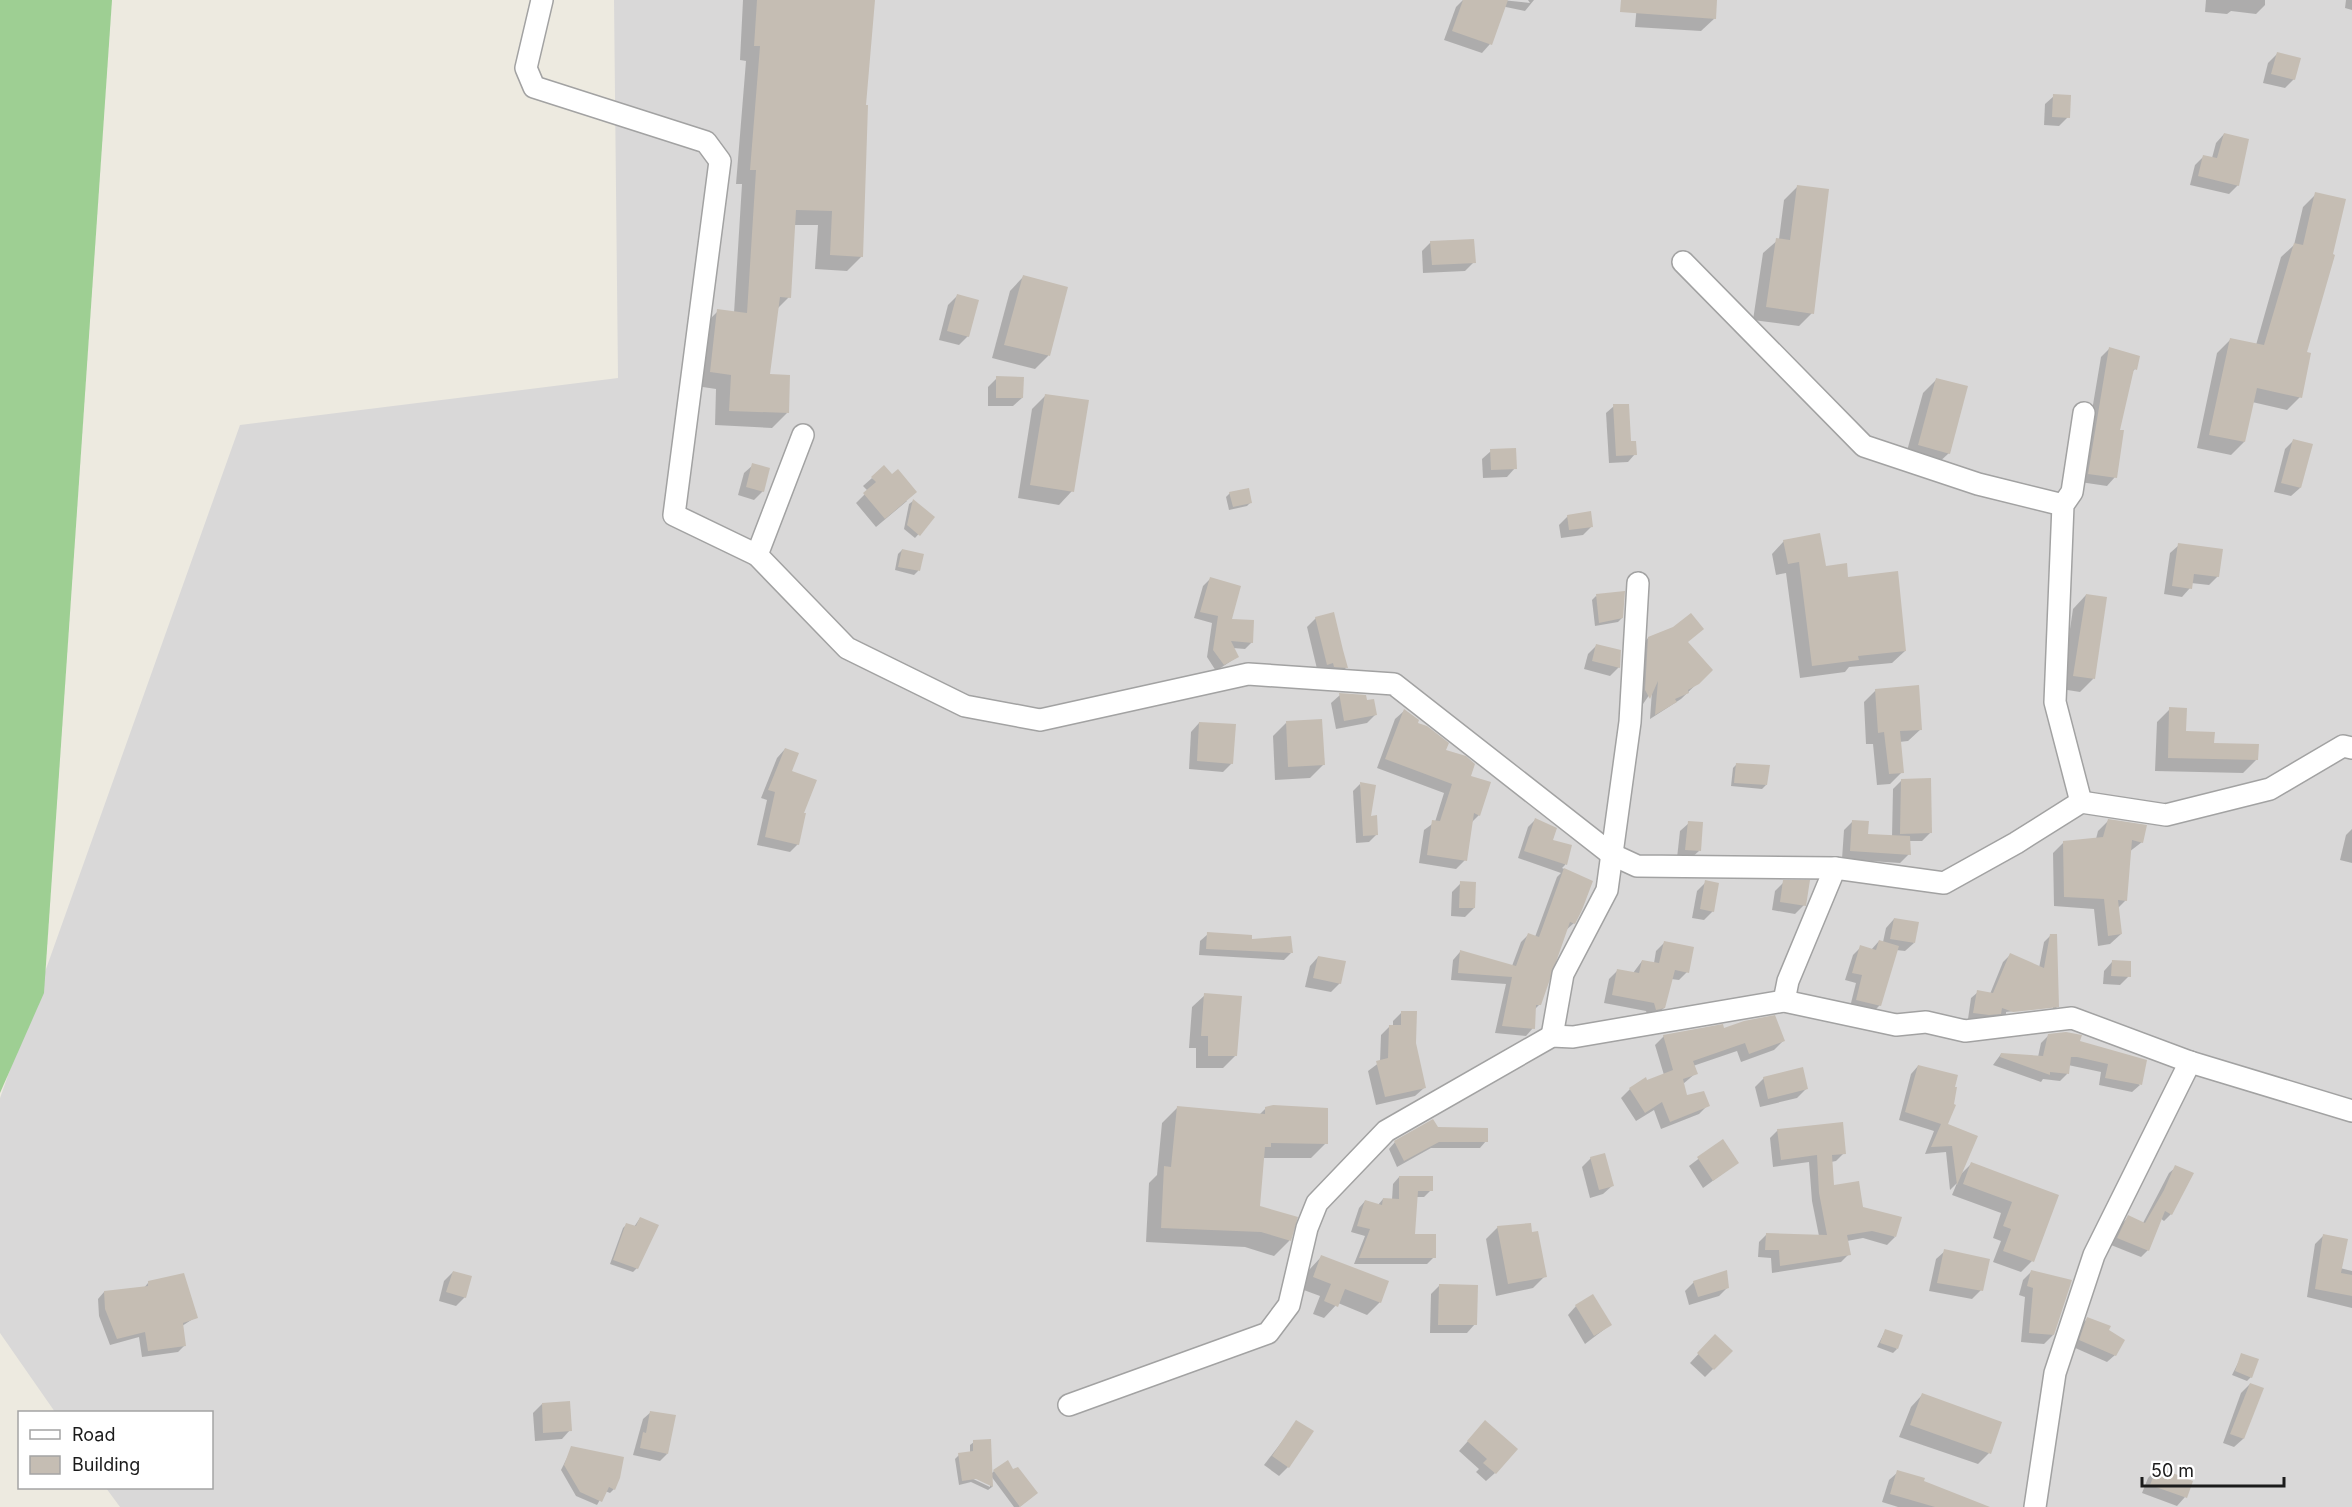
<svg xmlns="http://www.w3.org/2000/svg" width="2352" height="1507" font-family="Inter,sans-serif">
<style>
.residential{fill:#d9d8d8}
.forest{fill:#9ecf93}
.shadow{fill:#0003;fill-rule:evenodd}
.building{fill:#c5bdb3}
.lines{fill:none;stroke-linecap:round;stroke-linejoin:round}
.street-casing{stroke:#a2a2a2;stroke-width:24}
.street{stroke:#fff;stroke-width:21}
</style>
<rect width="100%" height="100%" fill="#edeae0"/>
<polygon class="residential" points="614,0 2352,0 2352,1507 120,1507 106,1488 212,1488 212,1412 55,1412 0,1333 0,1098 240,425 618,378"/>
<polygon class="forest" points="0,0 112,0 44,993 0,1093"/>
<g class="shadow">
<polygon points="743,0 873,0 864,107 862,256 847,271 815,269 818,225 793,225 789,297 776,310 768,375 787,413 772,428 715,425 716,389 696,386 703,326 718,311 734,313 742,184 736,184 746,61 740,60"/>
<polygon points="1463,0 1502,11 1490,44 1482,53 1444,40 1456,7"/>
<polygon points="1502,0 1530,3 1528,0 1534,0 1525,11 1501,6"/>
<polygon points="1641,0 1716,0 1715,18 1701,31 1635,27 1637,4"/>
<polygon points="2206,0 2265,0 2265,5 2256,14 2231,11 2227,14 2205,12"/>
<polygon points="2346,0 2352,0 2352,10 2345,8"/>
<polygon points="2277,54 2294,79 2285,88 2263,83 2268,63"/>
<polygon points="2054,96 2068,117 2059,126 2044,125 2045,104"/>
<polygon points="2224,134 2238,185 2229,194 2190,185 2195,165 2204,156 2212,158 2216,143"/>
<polygon points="1797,187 1812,313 1799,326 1753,320 1763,253 1779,239 1784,200"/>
<polygon points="2316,194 2300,397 2287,410 2252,402 2244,442 2231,455 2197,448 2217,353 2230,340 2256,345 2281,257 2294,245 2303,207"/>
<polygon points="1431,242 1474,262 1465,271 1423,273 1422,251"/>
<polygon points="1023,277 1066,288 1048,356 1035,369 992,358 1010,291"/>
<polygon points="957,296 968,336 959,345 939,340 948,305"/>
<polygon points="2109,349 2135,369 2132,372 2118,431 2115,477 2107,486 2080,482 2101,357"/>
<polygon points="997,378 1022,398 1013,406 988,406 988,387"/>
<polygon points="1937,379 1949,453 1935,466 1905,458 1923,393"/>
<polygon points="1046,395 1072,491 1059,505 1018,498 1032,409"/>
<polygon points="1614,406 1635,454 1628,462 1609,463 1606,413"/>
<polygon points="2293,441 2300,488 2291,496 2274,492 2285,449"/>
<polygon points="1491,451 1515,468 1507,477 1483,478 1482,459"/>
<polygon points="753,465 763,491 754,500 738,495 744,473"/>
<polygon points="872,478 907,501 876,527 856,503 868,491 863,486"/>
<polygon points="1230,493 1251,502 1247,506 1229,510 1226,497"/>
<polygon points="913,501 933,518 915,538 904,529 909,504"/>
<polygon points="1568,516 1592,526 1583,535 1561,538 1559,525"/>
<polygon points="1784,541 1847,579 1905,651 1892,663 1849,667 1845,672 1800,678 1786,573 1776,575 1772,554"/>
<polygon points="2179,545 2218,576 2209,585 2191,583 2190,588 2182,597 2164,594 2170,553"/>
<polygon points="902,550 922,555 918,571 914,575 895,570 898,554"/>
<polygon points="1210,579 1230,621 1252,642 1245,649 1233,648 1237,657 1216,671 1207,657 1212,623 1194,618 1203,586"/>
<polygon points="2086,595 2093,679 2080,692 2061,689 2073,609"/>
<polygon points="1596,596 1622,618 1618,622 1595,626 1592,600"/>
<polygon points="1316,618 1346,668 1337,676 1318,673 1307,627"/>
<polygon points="1674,629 1711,670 1681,699 1650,719 1652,691 1643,704 1639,697 1642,645 1648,638"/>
<polygon points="1597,645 1619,667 1610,676 1584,669 1588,654"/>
<polygon points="1876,690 1921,729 1908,741 1899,742 1902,772 1890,784 1877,785 1873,744 1866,744 1864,702"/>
<polygon points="1340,695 1376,714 1367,723 1336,729 1331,703"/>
<polygon points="2170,709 2185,733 2257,759 2243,773 2155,771 2157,722"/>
<polygon points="1404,711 1469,776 1479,815 1471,823 1465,860 1456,869 1419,863 1424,830 1435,822 1444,793 1377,768 1395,719"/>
<polygon points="1199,723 1232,763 1223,772 1189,769 1191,732"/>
<polygon points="1286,723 1323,765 1310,778 1275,780 1273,736"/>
<polygon points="785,749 802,814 798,844 790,852 757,845 767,800 761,798 777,758"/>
<polygon points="1737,764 1766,785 1762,789 1731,786 1733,768"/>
<polygon points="1901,781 1931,832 1922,841 1909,841 1909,854 1900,863 1842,859 1844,830 1853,821 1867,835 1892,837 1893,789"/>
<polygon points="1360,784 1376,835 1369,842 1356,843 1353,791"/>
<polygon points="1536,819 1551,842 1570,846 1565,865 1562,868 1591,881 1574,923 1565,931 1539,1005 1535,1009 1533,1028 1526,1036 1495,1033 1506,984 1451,980 1453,960 1460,952 1512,966 1521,942 1529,934 1535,937 1557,877 1561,873 1518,858 1528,827"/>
<polygon points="2108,821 2142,842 2129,852 2126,900 2118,908 2121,934 2110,944 2098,946 2094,909 2054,906 2053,853 2064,842 2096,839 2098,831"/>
<polygon points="1689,823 1699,851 1690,859 1677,858 1680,831"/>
<polygon points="2352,829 2352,863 2340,860 2346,835"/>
<polygon points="1706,882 1713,911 1704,920 1692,918 1697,891"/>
<polygon points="1784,882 1804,905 1795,914 1772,910 1775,891"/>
<polygon points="1461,883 1474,908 1465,917 1451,916 1452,892"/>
<polygon points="1894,919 1914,943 1905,951 1896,950 1880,1005 1872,1013 1850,1007 1856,983 1845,980 1853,955 1861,947 1871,950 1879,941 1883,942 1886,928"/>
<polygon points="1208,934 1250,941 1291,953 1284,960 1199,955 1200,941"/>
<path d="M 2051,935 L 2058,1006 L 2051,1013 L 2006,1018 L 1997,1015 L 1993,1020 L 1982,1021 L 1968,1019 L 1971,998 L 1978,992 L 1990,994 L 2003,962 L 2010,955 L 2039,968 L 2044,942 ZM 2053,1006 L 2053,1009 L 2006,1015 L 2006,1012 Z"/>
<polygon points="1664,943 1687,972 1679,980 1671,979 1664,1008 1655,1016 1648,1017 1646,1011 1604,1003 1609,979 1618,970 1633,973 1642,961 1654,963 1656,951"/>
<polygon points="1318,957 1340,983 1331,992 1305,987 1310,966"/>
<polygon points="2112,962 2129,976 2120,985 2103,984 2104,971"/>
<polygon points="1205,995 1236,1055 1223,1068 1196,1068 1196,1048 1189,1048 1192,1007"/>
<polygon points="1402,1012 1414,1044 1424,1088 1415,1096 1376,1105 1368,1071 1380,1062 1381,1035 1390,1026 1393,1026 1393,1021"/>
<polygon points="1723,1030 1783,1041 1774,1050 1741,1062 1737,1051 1693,1066 1696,1073 1683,1084 1686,1096 1708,1105 1699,1114 1661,1129 1654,1110 1636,1121 1621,1098 1630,1089 1664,1075 1655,1045 1664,1036"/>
<polygon points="2049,1035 2078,1042 2140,1085 2132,1092 2099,1085 2101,1072 2068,1065 2067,1074 2060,1081 2043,1079 2041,1082 1993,1065 2001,1054 2038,1057 2041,1043"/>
<polygon points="1918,1066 1946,1124 1976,1137 1960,1175 1971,1164 2057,1196 2032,1261 2021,1272 1993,1262 2001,1241 1993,1238 2001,1213 1952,1195 1957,1183 1950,1190 1946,1152 1925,1154 1934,1131 1899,1120 1911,1074"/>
<polygon points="1764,1078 1806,1089 1797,1098 1760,1107 1755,1087"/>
<polygon points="1177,1108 1259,1115 1266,1108 1326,1143 1311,1158 1263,1158 1259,1207 1296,1218 1289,1241 1274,1256 1245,1247 1146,1242 1149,1183 1157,1175 1162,1123"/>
<polygon points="1437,1129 1486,1141 1480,1148 1431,1148 1397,1167 1389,1149 1395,1142"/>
<polygon points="1778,1130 1844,1153 1836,1161 1831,1162 1833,1187 1895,1237 1887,1245 1863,1238 1847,1241 1849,1254 1841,1262 1772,1273 1771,1258 1758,1257 1759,1242 1767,1234 1819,1236 1812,1201 1809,1162 1773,1167 1770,1138"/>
<polygon points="1722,1141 1737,1163 1703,1188 1689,1166"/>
<polygon points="1591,1158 1612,1186 1603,1194 1590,1198 1582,1167"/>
<polygon points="2176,1167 2171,1214 2164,1221 2160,1218 2148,1250 2141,1257 2111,1245 2122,1224 2128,1217 2143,1223 2169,1173"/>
<polygon points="1399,1177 1431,1190 1424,1197 1416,1197 1413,1236 1434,1257 1427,1264 1354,1264 1365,1236 1351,1232 1359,1208 1365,1201 1378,1205 1383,1199 1392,1200 1393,1184"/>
<polygon points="640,1218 637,1268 633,1272 610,1264 623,1228 627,1224 634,1227"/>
<polygon points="1498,1227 1545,1276 1533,1288 1496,1296 1486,1239"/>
<polygon points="2324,1235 2340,1268 2352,1271 2352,1308 2307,1297 2315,1244"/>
<polygon points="1945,1251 1981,1290 1972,1299 1929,1291 1936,1259"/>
<polygon points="1321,1257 1380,1302 1367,1315 1338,1303 1324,1318 1313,1314 1320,1296 1301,1289 1309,1270"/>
<polygon points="453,1272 465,1297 456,1306 439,1301 444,1281"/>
<polygon points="2031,1272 2053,1335 2044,1344 2021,1342 2025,1297 2019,1295 2023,1280"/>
<polygon points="1694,1282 1728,1287 1719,1296 1689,1305 1685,1291"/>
<polygon points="148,1283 196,1317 182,1326 185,1345 178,1352 142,1357 139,1337 110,1345 99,1316 98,1299 104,1292 143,1289"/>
<polygon points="1439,1286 1475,1324 1467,1333 1430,1333 1431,1294"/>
<polygon points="1576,1306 1610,1325 1585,1344 1568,1315"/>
<polygon points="2087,1319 2107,1331 2115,1355 2107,1362 2073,1347 2080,1326"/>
<polygon points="1885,1331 1897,1349 1893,1353 1877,1347"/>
<polygon points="1715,1336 1731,1351 1705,1377 1690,1363"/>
<polygon points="2242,1355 2251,1377 2247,1381 2232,1375"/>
<polygon points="2250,1384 2243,1439 2234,1447 2223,1443 2241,1393"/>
<polygon points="1922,1395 1989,1453 1978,1464 1899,1437 1911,1407"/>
<polygon points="542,1404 570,1430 562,1439 535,1441 533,1413"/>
<polygon points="651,1412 667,1454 660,1461 633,1455 643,1419"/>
<polygon points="1297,1422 1288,1467 1279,1476 1264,1465"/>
<polygon points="1477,1431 1495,1473 1486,1481 1476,1472 1479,1469 1459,1451"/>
<path d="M 974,1442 L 991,1474 L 994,1471 L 1032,1497 L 1019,1507 L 1014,1507 L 991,1476 L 992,1487 L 988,1490 L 971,1482 L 959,1485 L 955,1459 L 959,1455 L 970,1453 L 970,1445 ZM 970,1474 L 990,1484 L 990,1487 L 969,1477 Z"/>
<polygon points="572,1448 614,1489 610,1493 605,1491 597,1505 576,1496 561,1470"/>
<polygon points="2157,1469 2191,1481 2185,1497 2177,1506 2142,1493 2148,1478"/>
<polygon points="1898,1472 1923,1482 1941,1507 1898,1507 1882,1502 1889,1480"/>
</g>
<g class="building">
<polygon points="757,0 875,0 866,105 868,105 863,257 830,255 832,211 796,210 791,298 780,297 770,374 790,375 789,413 729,411 731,375 710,372 717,309 747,313 756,170 750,170 760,46 754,46"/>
<polygon points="1463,0 1508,0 1492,45 1452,31"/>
<polygon points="1621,0 1717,0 1716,19 1620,12"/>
<polygon points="2277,52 2301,58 2295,80 2271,74"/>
<polygon points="2053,94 2071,95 2070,118 2052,117"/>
<polygon points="2224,133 2249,139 2239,186 2198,176 2203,155 2217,158"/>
<polygon points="1797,185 1829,189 1814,314 1766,307 1776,238 1790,240"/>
<polygon points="2315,192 2346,199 2333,254 2335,255 2307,352 2311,353 2302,398 2257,388 2245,442 2209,435 2230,338 2264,345 2294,243 2303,245"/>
<polygon points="1474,239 1476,263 1432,265 1430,241"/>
<polygon points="1023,275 1068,287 1050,356 1004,345"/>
<polygon points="957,294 979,300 969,337 947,331"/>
<polygon points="2109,347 2140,356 2137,370 2134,369 2120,430 2124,430 2117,478 2088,474"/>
<polygon points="996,376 1024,377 1023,398 996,398"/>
<polygon points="1936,378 1968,386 1950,454 1918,445"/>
<polygon points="1045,394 1089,400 1074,492 1030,485"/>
<polygon points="1613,404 1629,404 1631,441 1636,441 1637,455 1616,456"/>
<polygon points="2293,439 2313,444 2301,488 2281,483"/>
<polygon points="1516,448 1517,469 1491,470 1490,449"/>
<polygon points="752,463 770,468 764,492 746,487"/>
<polygon points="884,465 892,474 898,469 917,492 885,519 863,493 876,482 871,477"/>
<polygon points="1249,488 1252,503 1233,507 1229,492"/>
<polygon points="913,499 935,517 920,536 907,525"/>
<polygon points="1591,511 1593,527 1569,530 1567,515"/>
<polygon points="1820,533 1826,566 1847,563 1848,577 1898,571 1906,651 1858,656 1859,660 1812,666 1799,562 1788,564 1783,540"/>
<polygon points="2178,543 2223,549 2219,577 2194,574 2192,589 2172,586"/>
<polygon points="902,549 924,554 920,571 898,567"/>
<polygon points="1210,577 1241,586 1232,619 1254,620 1253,643 1231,641 1239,657 1224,665 1213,650 1218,616 1200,612"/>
<polygon points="1625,591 1623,618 1599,623 1596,594"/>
<polygon points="2086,594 2107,597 2095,679 2073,676"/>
<polygon points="1334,612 1343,650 1348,668 1334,667 1333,663 1327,665 1315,617"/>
<polygon points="1691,613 1704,629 1688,642 1713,670 1699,684 1688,690 1689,693 1675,699 1677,702 1655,715 1658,681 1650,699 1645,690 1648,637 1673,627"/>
<polygon points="1596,644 1621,650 1620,668 1592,661"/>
<polygon points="1919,685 1922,730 1900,731 1904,773 1889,774 1884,732 1878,733 1875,689"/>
<polygon points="1339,693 1366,695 1367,700 1374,699 1377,715 1344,721"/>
<polygon points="2169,707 2187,708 2186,731 2215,732 2214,743 2259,744 2258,760 2168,758"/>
<polygon points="1404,709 1419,720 1418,723 1427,726 1449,743 1446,750 1466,756 1475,764 1471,776 1491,782 1480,816 1474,813 1467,861 1427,855 1432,820 1440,821 1452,784 1385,759"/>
<polygon points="1322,719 1325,765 1288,767 1286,721"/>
<polygon points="1199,722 1236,724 1233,764 1197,761"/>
<polygon points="785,748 799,753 792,771 817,780 804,813 806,813 799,845 765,837 775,792 768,790"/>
<polygon points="1736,763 1770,765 1767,785 1734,783"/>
<polygon points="1931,778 1932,833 1900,834 1901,779"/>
<polygon points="1360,782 1376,785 1371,816 1377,815 1378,835 1363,836"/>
<polygon points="1535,818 1557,828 1553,840 1572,845 1567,865 1524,851"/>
<polygon points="2108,819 2147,825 2143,843 2132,840 2127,901 2118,900 2122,934 2108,936 2104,899 2064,897 2063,841 2103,837"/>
<polygon points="1852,820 1869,821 1868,834 1910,836 1911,855 1850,851"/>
<polygon points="1688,821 1703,822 1701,851 1685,850"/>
<polygon points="1564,868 1593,881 1582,910 1575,924 1570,922 1541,1005 1536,1005 1535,1029 1502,1026 1512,977 1458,973 1460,950 1516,966 1528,933 1539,937"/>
<polygon points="1705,880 1719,883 1714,912 1700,909"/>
<polygon points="1783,880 1810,880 1806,906 1780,902"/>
<polygon points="1460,881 1476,882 1475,908 1459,908"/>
<polygon points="1894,918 1919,922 1915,943 1890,939"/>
<polygon points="1207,932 1252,935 1252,939 1291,936 1293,953 1206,949"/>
<polygon points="2050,934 2057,934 2059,1007 2013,1012 2002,1008 2001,1014 1989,1015 1973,1013 1977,990 1993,993 2010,953 2044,968"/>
<polygon points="1879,940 1899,946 1881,1006 1856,1000 1862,975 1852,973 1860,945 1876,950"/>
<polygon points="1664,941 1694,947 1689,973 1675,970 1665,1008 1656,1010 1654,1003 1612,995 1617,969 1639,973 1642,960 1659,963"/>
<polygon points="1318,956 1346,961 1341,984 1313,978"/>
<polygon points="2112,960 2131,961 2131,977 2111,976"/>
<polygon points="1204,993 1242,996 1237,1056 1208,1056 1208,1036 1201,1036"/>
<polygon points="1401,1011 1417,1011 1416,1043 1426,1088 1385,1097 1376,1061 1388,1058 1389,1025 1401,1025"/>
<polygon points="1775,1015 1785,1041 1749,1054 1745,1043 1693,1061 1698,1074 1683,1079 1687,1095 1704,1091 1710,1106 1670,1122 1662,1102 1645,1113 1629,1088 1646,1077 1647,1080 1673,1070 1663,1035 1723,1024 1724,1028 1744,1021"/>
<polygon points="2066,1032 2082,1035 2080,1041 2147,1060 2142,1085 2105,1078 2108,1064 2077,1057 2071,1057 2069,1074 2050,1072 2050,1075 2000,1057 2001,1053 2043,1056 2048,1034"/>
<polygon points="1918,1065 1958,1075 1955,1087 1957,1087 1954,1104 1956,1105 1948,1124 1978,1136 1957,1185 1952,1146 1931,1147 1941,1124 1905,1112"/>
<polygon points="1803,1067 1808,1089 1768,1099 1763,1077"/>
<polygon points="1273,1105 1328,1108 1328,1144 1271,1143 1271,1147 1265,1147 1260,1206 1298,1217 1291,1241 1261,1232 1161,1228 1164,1166 1171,1167 1177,1106 1265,1114 1265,1107"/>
<polygon points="1433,1119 1438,1127 1488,1128 1488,1142 1439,1142 1404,1161 1394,1141"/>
<polygon points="1843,1122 1846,1154 1832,1155 1834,1185 1859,1181 1863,1207 1902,1217 1896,1237 1872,1231 1847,1235 1851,1255 1780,1266 1779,1250 1765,1250 1766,1233 1827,1235 1819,1193 1817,1155 1781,1160 1777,1129"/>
<polygon points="1723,1139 1739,1163 1713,1181 1697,1157"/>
<polygon points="1605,1153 1614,1186 1599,1190 1590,1157"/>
<polygon points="1971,1162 2059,1195 2034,1262 2003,1251 2011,1229 2003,1226 2012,1202 1963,1184"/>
<polygon points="2175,1165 2194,1173 2172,1215 2165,1211 2149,1251 2117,1238 2128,1215 2145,1223 2164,1190"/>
<polygon points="1399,1176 1433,1176 1433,1191 1418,1191 1415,1234 1436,1234 1436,1258 1359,1258 1370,1229 1357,1226 1365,1200 1382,1205 1383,1198 1399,1199"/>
<polygon points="640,1217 659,1225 638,1269 613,1260 626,1223 636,1226"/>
<polygon points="1531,1223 1532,1232 1538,1231 1547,1277 1508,1284 1497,1226"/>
<polygon points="2323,1234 2348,1239 2341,1273 2352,1275 2352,1296 2315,1289"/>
<polygon points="1944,1249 1990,1259 1983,1291 1937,1283"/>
<polygon points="1321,1255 1389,1281 1381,1303 1345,1289 1338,1307 1324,1301 1331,1284 1313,1277"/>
<polygon points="1727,1270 1729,1288 1698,1297 1693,1281"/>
<polygon points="2031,1270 2072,1280 2054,1335 2029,1333 2033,1288 2027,1286"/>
<polygon points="453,1271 472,1276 466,1298 446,1292"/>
<polygon points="184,1273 198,1318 183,1323 186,1346 148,1351 145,1332 117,1339 105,1309 104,1291 148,1286 148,1281"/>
<polygon points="1439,1284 1478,1285 1477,1325 1438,1325"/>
<polygon points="1593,1294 1612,1325 1594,1336 1575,1305"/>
<polygon points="2087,1317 2111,1326 2109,1330 2125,1340 2116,1356 2079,1340"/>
<polygon points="1885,1329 1903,1335 1898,1349 1880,1343"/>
<polygon points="1715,1334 1733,1351 1714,1370 1697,1353"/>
<polygon points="2241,1353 2259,1359 2252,1378 2235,1371"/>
<polygon points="2250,1383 2264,1388 2244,1439 2230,1434"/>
<polygon points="1922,1393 2002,1422 1991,1454 1910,1425"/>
<polygon points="570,1401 572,1431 543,1433 542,1403"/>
<polygon points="650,1411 676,1415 668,1454 640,1448 643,1432 646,1433"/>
<polygon points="1296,1420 1314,1431 1289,1468 1272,1456"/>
<polygon points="1485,1420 1518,1449 1496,1474 1483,1463 1487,1459 1467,1441"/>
<polygon points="991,1439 993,1487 976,1479 962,1481 958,1453 973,1451 973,1440"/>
<polygon points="571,1446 624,1457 620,1478 615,1490 609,1487 602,1502 580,1492 564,1465"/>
<polygon points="1008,1460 1013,1469 1018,1467 1038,1493 1020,1507 993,1470"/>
<polygon points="2157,1467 2193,1481 2187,1498 2150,1485"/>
<polygon points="1897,1470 1925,1478 1924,1481 1990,1507 1935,1507 1890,1494"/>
</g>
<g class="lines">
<g class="street-casing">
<g id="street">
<polyline points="542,0 526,68 534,87 706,142 720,161 674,515 757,555 847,648 965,706 1040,720 1248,674 1394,684 1611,854 1637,866 1835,868 1944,883 2016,843 2081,802 2166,815 2270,789 2343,746 2352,748"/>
<polyline points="1683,262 1864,446 1978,484 2063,505"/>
<polyline points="757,555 803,435"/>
<polyline points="2081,802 2055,702 2063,505 2072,492 2084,413"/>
<polyline points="1784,1001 1788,981 1835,868"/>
<polyline points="1552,1036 1563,974 1607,890 1630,722 1638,583"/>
<polyline points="1069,1405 1268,1333 1289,1305 1307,1228 1317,1203 1386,1131 1552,1036 1573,1037 1784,1001 1896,1025 1926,1022 1965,1031 2072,1018 2190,1062 2352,1111"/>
<polyline points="2035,1507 2055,1373 2094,1255 2190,1062"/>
</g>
</g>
<use href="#street" class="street"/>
</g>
<rect x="18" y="1411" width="195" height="78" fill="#ffffff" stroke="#a4a4a4" stroke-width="1.5"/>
<rect x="30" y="1430" width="30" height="9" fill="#ffffff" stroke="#a4a4a4" stroke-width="1.5"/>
<text x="72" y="1441" font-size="18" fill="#1b1b1b">Road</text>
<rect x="30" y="1456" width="30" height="18" fill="#c5bdb3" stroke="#a4a4a4" stroke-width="1.5"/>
<text x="72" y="1471" font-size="18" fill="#1b1b1b">Building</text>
<path d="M2142 1477v9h142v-9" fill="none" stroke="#1b1b1b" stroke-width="3"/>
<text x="2151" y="1477" font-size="18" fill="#1b1b1b" stroke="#ffffff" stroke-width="4.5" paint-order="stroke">50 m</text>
</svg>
